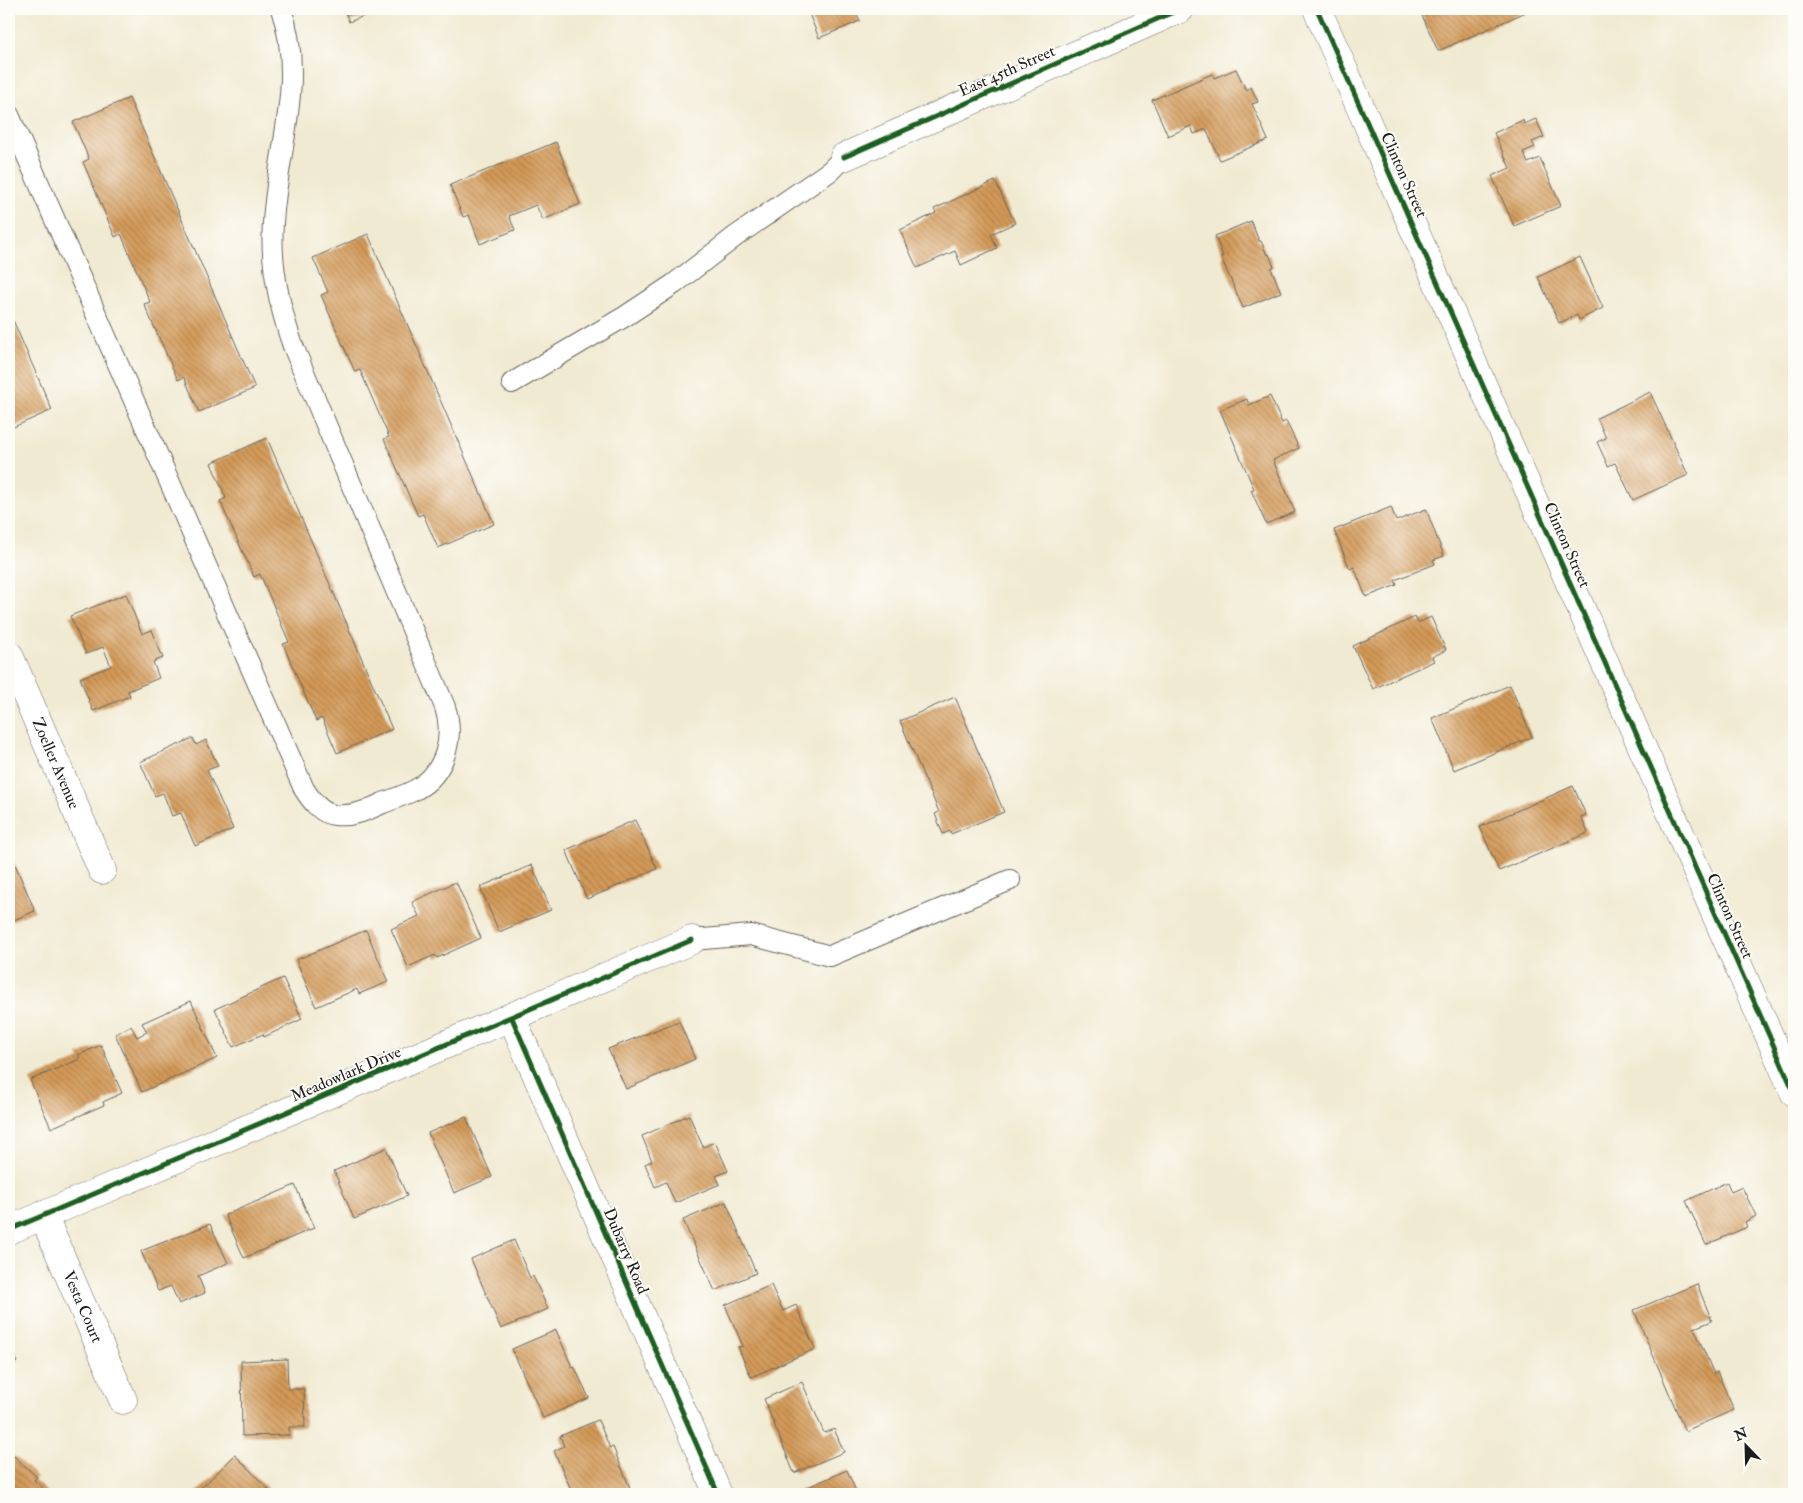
<svg xmlns="http://www.w3.org/2000/svg" width="1803" height="1503" font-family="'IM FELL Double Pica',serif">
<style>
.building{fill:url(#building-back-hatch)}
.lines{fill:none;stroke-linecap:round;stroke-linejoin:round}
.service-casing{stroke:#67645c;stroke-width:22}
.minor-casing{stroke:#67645c;stroke-width:29}
.service{stroke:#fff;stroke-width:20}
.minor{stroke:#fff;stroke-width:28}
.cycleway-casing{stroke:#fdfcf7;stroke-width:8}
.cycleway{stroke:#1b5e20;stroke-width:5}
.labels{text-anchor:middle;dominant-baseline:central;stroke-width:4;stroke-linejoin:round;paint-order:stroke}
.street-label{font-size:16px;fill:#1c1c1c;stroke:#fdfcf7}
</style>
<defs>
<pattern id="building-back-hatch" width="6" height="6" patternUnits="userSpaceOnUse" patternTransform="scale(1.25)"><rect width="6" height="6" fill="#d49a58"/><path d="M-1 5l2 2M0 0l6 6M5-1l2 2" fill="none" stroke="#ab7d48"/></pattern>
</defs>
<rect width="100%" height="100%" fill="#fdfcf7"/>
<filter id="ink" filterUnits="userSpaceOnUse"><feTurbulence type="fractalNoise" baseFrequency=".02" numOctaves="2"/><feDisplacementMap in="SourceGraphic" scale="10" xChannelSelector="R" yChannelSelector="G"/><feConvolveMatrix kernelMatrix="1 2 1 2 8 2 1 2 1" color-interpolation-filters="sRGB"/></filter>
<filter id="wash" filterUnits="userSpaceOnUse"><feTurbulence type="fractalNoise" baseFrequency=".0096" numOctaves="4" result="noise"/><feDisplacementMap in="SourceGraphic" scale="20" xChannelSelector="R" yChannelSelector="G"/><feGaussianBlur stdDeviation="1.12" result="paint"/><feColorMatrix in="noise" values="0 0 0 0 0 0 0 0 0 0 0 0 0 0 0 0 0 1.4 0 .05"/><feComposite in="paint" operator="in"/></filter>
<g filter="url(#wash)">
<rect width="100%" height="100%" fill="#f1ead2"/>
<g id="blocks">
<g class="building">
<polygon points="344,9 381,9 349,22"/>
<polygon points="807,9 870,9 857,14 860,21 819,38"/>
<polygon points="1426,9 1525,9 1526,12 1438,51 1420,11"/>
<polygon points="1236,69 1246,90 1251,87 1258,102 1252,104 1268,140 1220,160 1206,129 1194,134 1191,126 1168,136 1152,100 1212,74 1214,78"/>
<polygon points="129,98 255,388 199,412 184,377 178,380 144,304 150,302 121,234 115,237 83,162 89,159 73,122"/>
<polygon points="1536,119 1544,137 1532,142 1535,147 1523,152 1528,163 1540,158 1561,206 1514,226 1492,176 1510,168 1494,133 1523,120 1524,124"/>
<polygon points="556,142 580,204 543,220 536,205 509,216 515,230 480,244 469,215 463,217 450,185"/>
<polygon points="995,181 1015,223 991,234 997,248 961,265 955,251 917,268 900,230 936,213 934,209"/>
<polygon points="1251,221 1259,241 1261,241 1267,255 1269,254 1274,267 1271,268 1281,292 1243,308 1221,257 1223,256 1215,236"/>
<polygon points="368,234 494,524 438,548 423,514 418,516 384,439 389,437 360,370 355,372 321,295 328,292 313,258"/>
<polygon points="1580,257 1603,308 1579,320 1577,315 1559,323 1538,277"/>
<polygon points="9,311 52,410 9,429"/>
<polygon points="1650,392 1688,475 1633,500 1615,463 1608,466 1597,442 1606,438 1597,418"/>
<polygon points="1270,396 1282,423 1286,421 1299,448 1273,460 1295,512 1266,524 1251,490 1254,489 1220,410 1247,399 1249,405"/>
<polygon points="267,438 392,729 337,753 322,718 316,721 283,644 289,642 260,574 254,577 220,501 226,498 211,463"/>
<polygon points="1391,507 1396,521 1426,509 1444,556 1433,560 1435,564 1395,580 1397,585 1366,597 1354,567 1350,569 1334,530"/>
<polygon points="126,594 142,634 152,630 163,658 153,662 159,678 128,691 130,696 93,711 80,678 111,666 103,647 86,654 70,616"/>
<polygon points="1415,617 1418,623 1431,617 1446,650 1432,657 1434,661 1373,689 1353,646"/>
<polygon points="1510,685 1532,737 1454,770 1432,718"/>
<polygon points="955,697 1004,812 951,834 950,831 943,834 935,814 939,812 900,721"/>
<polygon points="193,738 196,745 206,740 218,766 207,770 233,829 195,846 181,813 172,816 163,793 155,796 140,762"/>
<polygon points="1573,786 1586,815 1581,817 1588,833 1499,871 1480,827"/>
<polygon points="635,820 657,869 587,899 566,850"/>
<polygon points="9,850 35,911 9,922"/>
<polygon points="532,865 551,910 499,932 480,887"/>
<polygon points="456,882 481,938 437,958 435,955 408,967 391,929 419,916 412,902"/>
<polygon points="366,930 388,982 359,994 357,989 316,1007 296,960"/>
<polygon points="283,978 302,1019 264,1037 263,1034 233,1047 215,1009"/>
<polygon points="191,1001 217,1058 142,1092 115,1034 131,1026 137,1037 147,1032 142,1023"/>
<polygon points="679,1021 695,1059 626,1089 608,1049"/>
<polygon points="101,1045 122,1093 103,1102 104,1105 51,1128 30,1080 80,1059 78,1055"/>
<polygon points="689,1115 703,1147 715,1142 728,1171 716,1176 720,1184 675,1203 666,1182 655,1187 645,1164 652,1161 642,1136"/>
<polygon points="466,1117 492,1177 454,1193 428,1133"/>
<polygon points="386,1148 407,1196 354,1219 334,1171"/>
<polygon points="1727,1182 1731,1192 1742,1187 1756,1216 1745,1222 1747,1227 1706,1245 1686,1201"/>
<polygon points="295,1185 314,1228 244,1258 225,1215"/>
<polygon points="726,1202 756,1273 715,1291 683,1220"/>
<polygon points="210,1224 228,1263 198,1276 205,1293 179,1304 171,1286 158,1291 141,1251"/>
<polygon points="514,1240 530,1278 533,1276 548,1309 501,1329 471,1259"/>
<polygon points="1697,1284 1712,1321 1694,1328 1714,1374 1717,1372 1734,1410 1685,1431 1634,1310"/>
<polygon points="771,1285 783,1311 796,1305 815,1349 751,1377 738,1347 743,1346 725,1305"/>
<polygon points="556,1330 572,1367 574,1366 589,1398 543,1418 512,1349"/>
<polygon points="9,1343 17,1362 9,1366"/>
<polygon points="287,1359 288,1389 304,1389 305,1427 289,1427 289,1435 242,1436 241,1361"/>
<polygon points="802,1382 824,1433 834,1429 844,1452 794,1473 764,1399"/>
<polygon points="598,1420 610,1448 613,1447 630,1488 617,1494 573,1494 554,1451 564,1446 560,1436"/>
<polygon points="235,1455 269,1490 265,1494 195,1494"/>
<polygon points="14,1456 37,1477 34,1480 49,1494 9,1494 9,1462"/>
<polygon points="847,1470 857,1494 801,1494 799,1491"/>
</g>
</g>
</g>
<g filter="url(#ink)">
<use href="#blocks" fill-opacity="0" stroke="#67645c" stroke-width="1"/>
<g class="lines">
<g class="service-casing">
<g id="service">
<path d="M 9,115 L 304,789 C 311,800 321,814 335,815 C 353,817 368,810 383,803 C 394,799 405,795 415,790 C 445,774 455,738 445,707 L 293,346 C 279,306 270,265 273,223 C 277,151 306,79 281,9"/>
<polyline points="512,383 624,317 674,284 736,236 830,171 844,157"/>
<polyline points="692,940 751,935 830,956 1010,880"/>
</g>
</g>
<g class="minor-casing">
<g id="minor">
<polyline points="1317,9 1794,1092"/>
<polyline points="844,157 1180,9"/>
<path id="s1" d="M 9,655 L 102,870"/>
<polyline points="512,1018 718,1494"/>
<path id="s2" d="M 43,1215 L 123,1400"/>
<polyline points="9,1230 692,940"/>
</g>
</g>
<use href="#service" class="service"/>
<use href="#minor" class="minor"/>
<g class="cycleway-casing">
<g id="cycleway">
<polyline points="1317,9 1794,1092"/>
<polyline points="844,157 1180,9"/>
<polyline points="512,1018 718,1494"/>
<polyline points="9,1230 692,940"/>
</g>
</g>
<use href="#cycleway" class="cycleway"/>
</g>
</g>
<g class="labels">
<g class="street-label">
<text transform="translate(1007 71) rotate(-24)">East 45th Street</text>
<text transform="translate(1404 175) rotate(66)">Clinton Street</text>
<text transform="translate(1567 545) rotate(66)">Clinton Street</text>
<text stroke="none"><textPath href="#s1" startOffset="118">Zoeller Avenue</textPath></text>
<text transform="translate(1730 916) rotate(66)">Clinton Street</text>
<text transform="translate(346 1074) rotate(-23)">Meadowlark Drive</text>
<text transform="translate(626 1251) rotate(67)">Dubarry Road</text>
<text stroke="none"><textPath href="#s2" startOffset="100">Vesta Court</textPath></text>
</g>
</g>
<rect width="1803" height="1503" fill="none" stroke="#fdfcf7" stroke-width="30"/>
<g transform="translate(1746 1446) rotate(337)" stroke="#fdfcf7" stroke-width="4" paint-order="stroke">
<path d="M0-4L9 19L0 12L-9 19Z" fill="#1c1c1c"/>
<text y="-8" font-size="14" font-weight="bold" text-anchor="middle" fill="#1c1c1c">N</text>
</g>
</svg>
